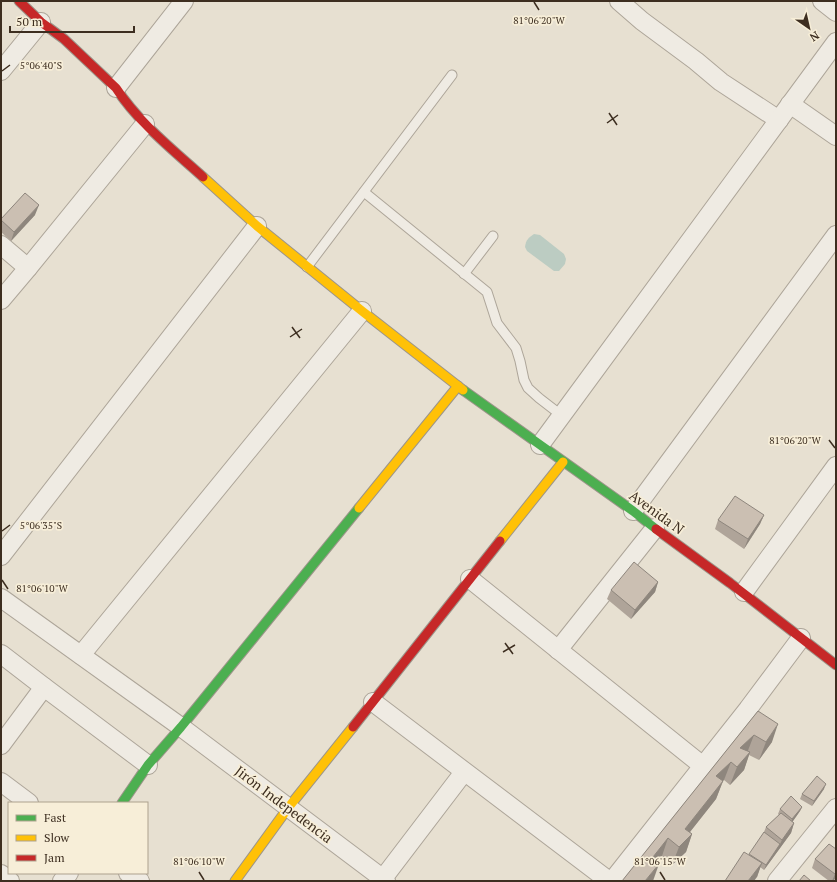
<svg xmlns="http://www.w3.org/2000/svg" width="837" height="882" font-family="'PT Serif',serif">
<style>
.water{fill:#bcccc2}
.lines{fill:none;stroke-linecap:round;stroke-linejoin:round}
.lane-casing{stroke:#ada599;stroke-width:11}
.street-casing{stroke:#ada599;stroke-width:20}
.fast-casing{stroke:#9c958a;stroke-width:11}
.slow-casing{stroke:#9c958a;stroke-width:11}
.jam-casing{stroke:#9c958a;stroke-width:11}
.lane{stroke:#efebe3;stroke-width:9}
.street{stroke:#efebe3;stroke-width:18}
.fast{stroke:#4caf50;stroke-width:9}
.slow{stroke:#ffc107;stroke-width:9}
.jam{stroke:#c62828;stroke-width:9}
.wall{fill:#afa499}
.shaded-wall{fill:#8e867d}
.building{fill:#cbbfb2;stroke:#8e867d}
.ticks{fill:none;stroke:#3d2e20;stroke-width:1.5}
.labels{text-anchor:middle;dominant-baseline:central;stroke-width:3.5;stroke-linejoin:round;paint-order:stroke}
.street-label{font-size:14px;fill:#3d2e20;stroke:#f7eed8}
.ticks-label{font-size:10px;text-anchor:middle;fill:#3d2e20;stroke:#f7eed8;stroke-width:3.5;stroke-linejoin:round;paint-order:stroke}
</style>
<rect width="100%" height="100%" fill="#e7e0d1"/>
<path class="water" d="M 534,234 L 540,235 L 564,254 L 566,259 L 565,264 L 559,271 L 554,271 L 527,251 L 525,247 C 526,240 528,238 534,234 Z"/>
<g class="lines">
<g class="lane-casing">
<g id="lane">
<polyline points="364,192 487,292 497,323 516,348 520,361 524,380 528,388 539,398 561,415"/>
<polyline points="307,267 452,75"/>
<polyline points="464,274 493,236"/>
</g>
</g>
<g class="street-casing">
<g id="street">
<polyline points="619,1 642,21 696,61 721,82 779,120"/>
<polyline points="822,1 836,12"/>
<polyline points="1,71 41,22"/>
<polyline points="116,88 184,1"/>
<polyline points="790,104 836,136"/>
<polyline points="1,245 28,268"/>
<polyline points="1,300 28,268 145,124"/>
<polyline points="540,445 836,42"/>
<polyline points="633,511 836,235"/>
<polyline points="1,556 257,226"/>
<polyline points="470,579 703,766"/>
<polyline points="744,592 836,466"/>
<polyline points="1,598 181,727 386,881"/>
<polyline points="558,650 655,528"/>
<polyline points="1,654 44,687 148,765"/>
<polyline points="81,655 362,311"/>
<polyline points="373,702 609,881"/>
<polyline points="1,745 44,687"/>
<polyline points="1,782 29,803"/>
<polyline points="128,873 140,881"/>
<polyline points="1,874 10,881"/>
<polyline points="62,881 69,873"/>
<polyline points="381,881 464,772"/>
<polyline points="612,881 748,709 801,638"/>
<polyline points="777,881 836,808"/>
</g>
</g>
<g class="fast-casing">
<g id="fast">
<polyline points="463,390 633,511 656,529"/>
<polyline points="122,803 148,765 181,727 359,508"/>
</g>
</g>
<g class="slow-casing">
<g id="slow">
<polyline points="203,177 257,226 362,311 463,390"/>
<polyline points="359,508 458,386"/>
<polyline points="500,541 563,462"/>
<polyline points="235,881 288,808 353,727"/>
</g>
</g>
<g class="jam-casing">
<g id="jam">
<path d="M 19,1 L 41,22 L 64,39 L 116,88 C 138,122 173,150 203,177"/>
<polyline points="656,529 730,583 836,665"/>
<polyline points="353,727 500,541"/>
</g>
</g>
<use href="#lane" class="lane"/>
<use href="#street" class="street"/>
<use href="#fast" class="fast"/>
<use href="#slow" class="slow"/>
<use href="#jam" class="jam"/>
</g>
<g class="wall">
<polygon points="35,215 11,241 1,232 1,219"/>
<polygon points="764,515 760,524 744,549 715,529 718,520"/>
<polygon points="658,582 655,592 631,619 607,599 611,590"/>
<polygon points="758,711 772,742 759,760 749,755 744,770 730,785 724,780 723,781 716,799 690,832 692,834 686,852 672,865 662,856 622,881"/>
<polygon points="824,789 812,806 800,799 802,794"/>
<polygon points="802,807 800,811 792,822 794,823 791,833 764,870 760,867 757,877 749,856 764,832 766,827 779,815 778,814 780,809"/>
<polygon points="836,849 836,878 833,881 829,881 812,868 815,859"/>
</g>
<g class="shaded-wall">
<polygon points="39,205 35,215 11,241 14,232"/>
<polygon points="764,515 760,524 744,549 748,539"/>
<polygon points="658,582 655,592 631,619 635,610"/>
<polygon points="778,724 772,742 759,760 766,742"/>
<polygon points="754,735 747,753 740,748"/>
<polygon points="750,752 744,770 730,785 737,767"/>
<polygon points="731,762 724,780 709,794 716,776"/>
<polygon points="723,781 716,799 678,847 685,829"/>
<polygon points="826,784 824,789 812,806 814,801"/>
<polygon points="802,807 800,811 791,824 792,819"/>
<polygon points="794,823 791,833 764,870 766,865 780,844 782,840"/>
<polygon points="692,834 686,852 672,865 679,847"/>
<polygon points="668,838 662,856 646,875 653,857"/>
<polygon points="762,863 757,877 754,881 748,881"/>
<polygon points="659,864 653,881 645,881"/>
<polygon points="836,872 836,878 833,881 832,881 835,874"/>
</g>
<g class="building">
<polygon points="25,193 39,205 14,232 1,220 1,219"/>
<polygon points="735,496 764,515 748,539 718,520"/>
<polygon points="634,562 658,582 635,610 611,590"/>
<polygon points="758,711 778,724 766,742 754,735 740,748 750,752 737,767 731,762 716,776 723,781 685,829 692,834 679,847 668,838 653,857 659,864 645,881 622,881"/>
<polygon points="817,776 826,784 814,801 802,794"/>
<polygon points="791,796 802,807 792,819 780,809"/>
<polygon points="781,813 794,823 782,840 766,827"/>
<polygon points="764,832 780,844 766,865 749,854"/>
<polygon points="829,844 836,849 836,872 835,874 815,859"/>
<polygon points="744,852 762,863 748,881 725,881"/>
<polygon points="804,875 811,881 799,881"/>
</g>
<path class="ticks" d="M 534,2 L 539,10M 2,71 L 10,65M 609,113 L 617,125M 607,123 L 618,115M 292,327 L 300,338M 290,337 L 302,329M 829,440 L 835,448M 2,531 L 10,525M 2,580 L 8,589M 505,643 L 513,654M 503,652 L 515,645M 199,872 L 204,880M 660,872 L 665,880"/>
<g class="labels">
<g class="street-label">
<text transform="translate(657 512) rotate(36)">Avenida N</text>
<text transform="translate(284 804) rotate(37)">Jirón Indepedencia</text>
</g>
</g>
<g class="ticks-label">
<text x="539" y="24">81°06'20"W</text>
<text x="41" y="69">5°06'40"S</text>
<text x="795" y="444">81°06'20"W</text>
<text x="41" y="529">5°06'35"S</text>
<text x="42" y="592">81°06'10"W</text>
<text x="199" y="865">81°06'10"W</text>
<text x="660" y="865">81°06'15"W</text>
</g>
<rect width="837" height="882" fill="none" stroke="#3d2e20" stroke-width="4"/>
<rect x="8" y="802" width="140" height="72" fill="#f7eed8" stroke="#ada18e"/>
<rect x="16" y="815" width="20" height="6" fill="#4caf50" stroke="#ada18e"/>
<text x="44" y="822" font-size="12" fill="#3d2e20">Fast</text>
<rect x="16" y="835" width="20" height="6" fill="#ffc107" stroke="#ada18e"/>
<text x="44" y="842" font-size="12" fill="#3d2e20">Slow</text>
<rect x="16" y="855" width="20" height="6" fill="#c62828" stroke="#ada18e"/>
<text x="44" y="862" font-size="12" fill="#3d2e20">Jam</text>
<g transform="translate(809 28) rotate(146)" stroke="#f7eed8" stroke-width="3" paint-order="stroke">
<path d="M0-3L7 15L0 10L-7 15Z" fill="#3d2e20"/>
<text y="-6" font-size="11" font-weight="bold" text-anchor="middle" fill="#3d2e20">N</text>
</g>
<path d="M10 26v6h124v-6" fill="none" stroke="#3d2e20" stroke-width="2"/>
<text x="16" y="26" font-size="12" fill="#3d2e20" stroke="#f7eed8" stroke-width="3" paint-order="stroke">50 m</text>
</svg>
